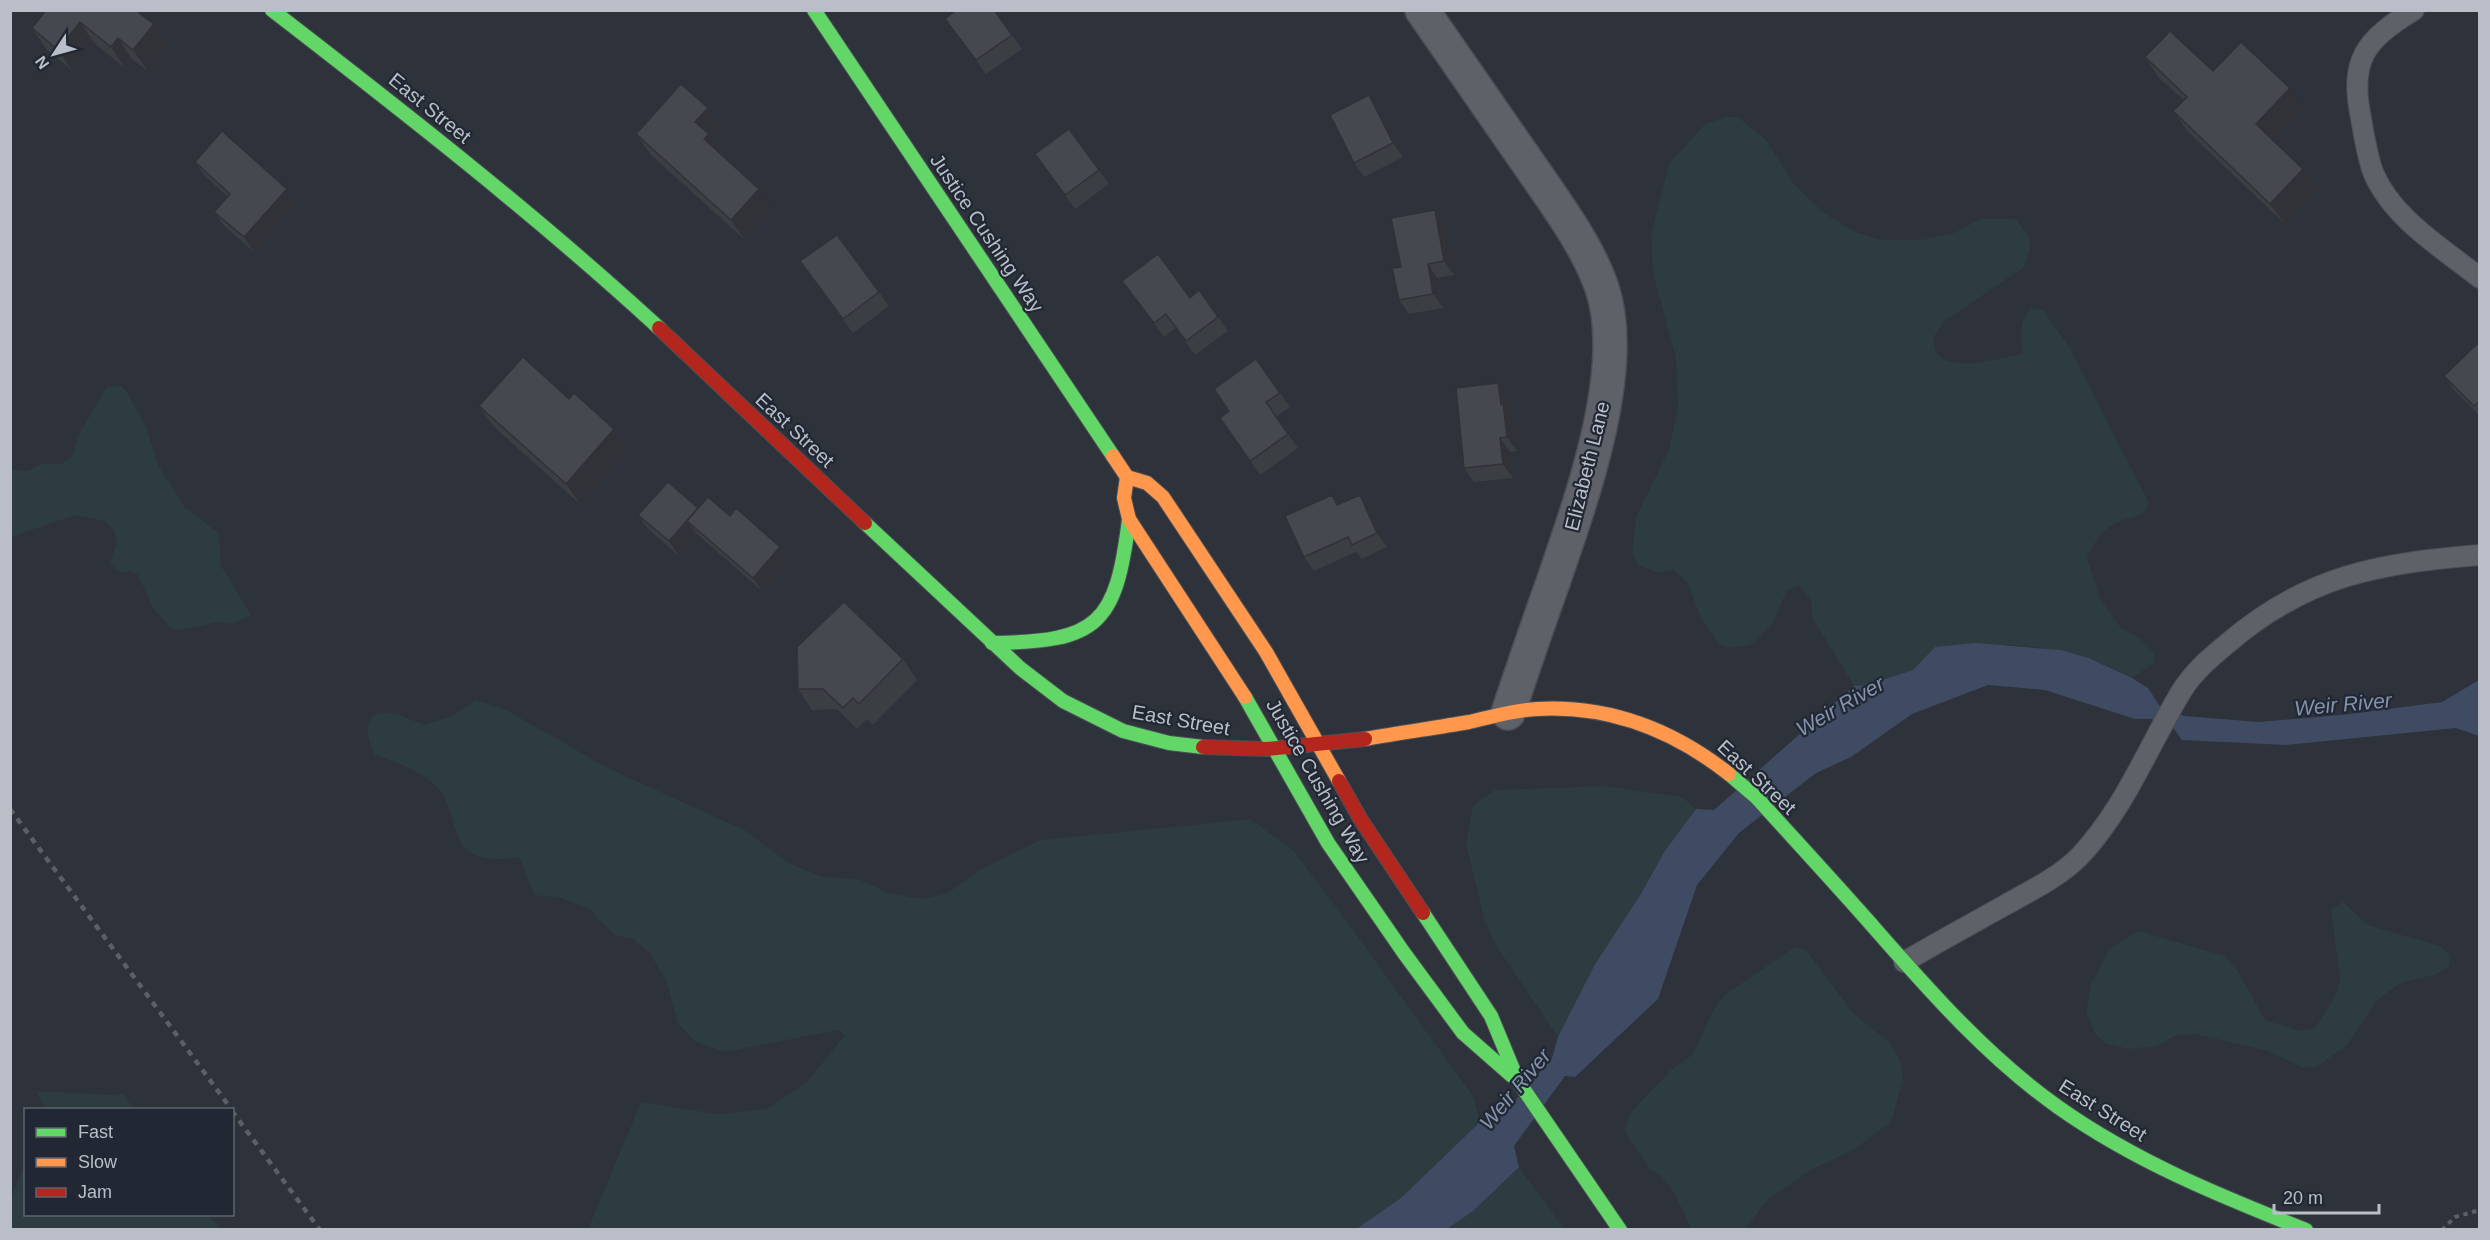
<svg xmlns="http://www.w3.org/2000/svg" width="2490" height="1240" font-family="Arial,sans-serif">
<style>
.green{fill:#2c3c40}
.water{fill:#3e4b62}
.lines{fill:none;stroke-linecap:round;stroke-linejoin:round}
.lane-casing{stroke:#4a4d53;stroke-width:22}
.street-casing{stroke:#4a4d53;stroke-width:36}
.fast-casing{stroke:#4b4f56;stroke-width:16}
.slow-casing{stroke:#4b4f56;stroke-width:16}
.jam-casing{stroke:#4b4f56;stroke-width:16}
.path{stroke:#5b6065;stroke-width:4;stroke-dasharray:4.5 4.5;stroke-linecap:butt}
.lane{stroke:#5e6168;stroke-width:20}
.street{stroke:#5e6168;stroke-width:33}
.fast{stroke:#63d668;stroke-width:14}
.slow{stroke:#ff974d;stroke-width:14}
.jam{stroke:#b3261e;stroke-width:14}
.rail{stroke:#5c5f66;stroke-width:4.5;stroke-dasharray:6 6;stroke-linecap:butt}
.wall{fill:#3b3e43}
.shaded-wall{fill:#303237}
.building{fill:#45484e;stroke:#303237;stroke-width:1.5}
.labels{text-anchor:middle;dominant-baseline:central;stroke-width:4.5;stroke-linejoin:round;paint-order:stroke}
.street-label{font-size:20px;fill:#b9bec9;stroke:#212834}
.water-label{font-size:21px;font-style:italic;fill:#8492ad;stroke:#212834}
</style>
<rect width="100%" height="100%" fill="#2e323a"/>
<g class="green">
<path d="M 1726,117 L 1738,117 L 1766,140 L 1793,183 L 1824,213 L 1853,231 L 1880,240 L 1921,240 L 1954,233 L 1980,219 L 2015,219 L 2029,236 L 2030,249 L 2024,267 L 1943,322 L 1933,338 C 1934,342 1934,348 1936,352 C 1948,374 2002,358 2022,354 C 2021,336 2018,322 2031,308 L 2043,310 L 2069,347 L 2149,503 L 2143,514 C 2111,523 2102,527 2087,557 L 2100,599 L 2121,628 L 2139,638 L 2155,654 L 2154,663 L 2132,678 C 2117,671 2102,662 2086,657 C 2039,643 1984,643 1935,647 L 1913,670 L 1867,685 L 1854,686 L 1812,617 L 1811,599 L 1798,585 L 1786,592 L 1773,623 L 1750,645 L 1728,648 L 1719,644 L 1702,620 L 1687,582 L 1673,570 L 1658,573 L 1638,565 L 1632,553 L 1636,517 L 1669,449 L 1678,406 L 1676,358 L 1653,273 L 1651,234 L 1669,164 L 1705,124 Z"/>
<polygon points="121,386 126,391 146,427 158,465 185,508 219,533 221,566 251,615 232,624 219,622 179,630 170,627 153,608 138,575 131,571 120,572 110,564 117,541 115,531 104,521 75,515 11,537 11,470 28,471 41,464 61,464 72,456 79,434 107,387"/>
<path d="M 476,700 L 508,711 L 608,768 L 746,831 L 790,864 L 821,876 L 860,880 L 888,893 L 923,899 L 946,894 L 983,868 L 1041,840 L 1250,819 L 1294,851 L 1331,900 L 1473,1096 L 1480,1122 L 1473,1129 L 1507,1177 L 1519,1167 L 1564,1229 L 588,1229 L 641,1102 L 716,1114 L 767,1109 L 807,1082 L 845,1035 L 839,1030 L 724,1052 L 694,1041 L 678,1023 L 666,980 L 649,952 L 633,939 L 615,935 L 599,920 L 592,910 L 561,898 L 534,895 L 519,857 C 510,858 500,860 491,859 C 445,854 461,810 436,786 C 420,770 395,762 374,754 C 368,738 362,724 378,712 L 397,714 L 425,725 L 454,715 Z"/>
<polygon points="1604,786 1682,797 1696,809 1664,852 1642,892 1594,966 1558,1037 1495,944 1484,919 1466,843 1473,805 1495,790"/>
<polygon points="2343,902 2368,925 2440,946 2450,955 2449,966 2437,974 2401,983 2377,1000 2347,1045 2318,1066 2303,1068 2268,1051 2195,1034 2174,1036 2157,1046 2128,1049 2105,1043 2095,1034 2086,1012 2091,984 2109,949 2138,931 2225,956 2239,973 2265,1020 2300,1031 2315,1028 2336,996 2340,978 2331,909"/>
<path d="M 1795,947 L 1807,951 L 1853,1013 L 1890,1043 L 1900,1060 L 1903,1080 L 1891,1122 L 1856,1148 L 1809,1171 L 1766,1201 L 1745,1229 L 1692,1229 C 1682,1211 1671,1178 1651,1170 L 1624,1131 L 1631,1112 L 1671,1070 L 1692,1055 L 1714,1009 L 1727,993 Z"/>
<polygon points="36,1091 113,1095 123,1094 134,1109 46,1109"/>
<polygon points="25,1163 26,1214 209,1215 220,1229 11,1229 11,1199"/>
</g>
<polygon class="water" points="1975,643 2061,650 2089,658 2132,678 2148,688 2159,705 2184,716 2259,722 2350,714 2442,702 2479,680 2479,736 2456,728 2286,745 2182,740 2174,729 2152,719 2135,719 2045,690 1988,685 1912,714 1851,757 1816,773 1739,833 1697,885 1658,999 1575,1077 1565,1076 1514,1146 1519,1167 1473,1211 1447,1229 1355,1230 1401,1198 1480,1122 1496,1123 1552,1058 1558,1037 1594,966 1642,892 1664,852 1696,809 1714,810 1854,686 1867,685 1913,670 1935,647"/>
<g class="lines">
<g class="lane-casing">
<g id="lane">
<path d="M 2414,10 C 2365,40 2349,60 2361,118 C 2364,136 2367,155 2373,172 C 2392,218 2442,248 2480,278"/>
<path d="M 1904,962 C 1938,942 1973,923 2007,904 C 2032,890 2059,877 2079,857 C 2124,810 2148,747 2181,692 C 2193,672 2211,657 2228,643 C 2307,575 2380,563 2480,555"/>
</g>
</g>
<g class="street-casing">
<path id="street" d="M 1422,10 C 1457,60 1491,110 1526,160 C 1552,198 1587,244 1602,288 C 1630,371 1578,509 1551,588 C 1536,630 1522,671 1508,713"/>
</g>
<g class="fast-casing">
<g id="fast">
<path d="M 272,10 C 404,112 536,215 659,328"/>
<polyline points="814,10 1113,456"/>
<polyline points="865,523 1020,668 1063,701 1123,731 1169,743 1203,747"/>
<path d="M 992,643 C 1099,642 1116,624 1129,519"/>
<polyline points="1245,697 1328,843 1404,953 1463,1033 1512,1076"/>
<path d="M 1729,774 L 1757,798 C 1795,840 1833,881 1870,923 C 1928,989 1986,1056 2058,1107 C 2134,1161 2220,1196 2306,1230"/>
<polyline points="1423,913 1491,1016 1518,1081 1620,1230"/>
</g>
</g>
<g class="slow-casing">
<g id="slow">
<polyline points="1113,456 1127,477 1147,483 1163,497 1266,652 1339,781"/>
<polyline points="1127,477 1124,498 1129,519 1245,697"/>
<path d="M 1365,739 C 1399,733 1434,728 1469,722 C 1492,717 1514,710 1537,709 C 1608,705 1673,730 1729,774"/>
</g>
</g>
<g class="jam-casing">
<g id="jam">
<polyline points="659,328 865,523"/>
<polyline points="1203,747 1267,749 1365,739"/>
<polyline points="1339,781 1361,820 1423,913"/>
</g>
</g>
<polyline class="path" points="2442,1230 2455,1217 2480,1210"/>
<use href="#lane" class="lane"/>
<use href="#street" class="street"/>
<use href="#fast" class="fast"/>
<use href="#slow" class="slow"/>
<use href="#jam" class="jam"/>
<g class="rail">
<polyline points="10,809 232,1110"/>
<polyline points="232,1111 320,1230"/>
</g>
</g>
<g class="wall">
<polygon points="46,10 157,27 156,27 168,45 148,71 132,59 125,68 94,43 72,70 46,49 32,28"/>
<polygon points="994,10 1022,49 986,74 945,19"/>
<polygon points="2145,57 2213,71 2304,109 2274,141 2303,169 2317,189 2285,224 2188,132 2173,111 2184,100 2159,78"/>
<polygon points="1378,109 1403,157 1364,177 1354,163"/>
<polygon points="722,128 712,139 723,154 722,155 774,209 745,240 651,155 636,134"/>
<polygon points="1035,154 1099,170 1109,184 1075,209"/>
<polygon points="195,162 287,189 296,203 254,252 224,226 214,212 228,197 205,176"/>
<polygon points="1435,210 1445,224 1454,275 1437,278 1443,308 1409,314 1399,300 1401,267"/>
<polygon points="810,276 879,292 889,306 853,333"/>
<polygon points="1122,281 1190,298 1199,290 1228,331 1195,355 1176,328 1164,337"/>
<polygon points="2480,347 2480,416 2454,390 2444,376"/>
<polygon points="1256,359 1290,407 1276,417 1298,448 1260,475 1220,418 1229,411"/>
<polygon points="1498,383 1508,397 1510,412 1513,417 1517,451 1510,452 1513,478 1474,482 1464,468"/>
<polygon points="569,399 614,429 628,450 580,504 494,427 479,406"/>
<polygon points="1360,495 1370,509 1387,547 1362,559 1356,552 1314,571 1304,557 1339,505"/>
<polygon points="698,508 730,516 780,547 790,561 763,592 697,534 679,556 648,529 638,515"/>
<polygon points="903,659 917,680 873,725 867,719 857,729 837,709 812,710 798,689"/>
</g>
<g class="shaded-wall">
<polygon points="139,10 145,10 168,45 148,71 133,50 138,12"/>
<polygon points="80,22 94,43 72,70 58,50"/>
<polygon points="118,38 132,59 125,68 111,47"/>
<polygon points="2290,88 2304,109 2270,145 2256,124"/>
<polygon points="1369,95 1378,109 1403,157 1393,143"/>
<polygon points="708,108 722,128 712,139 723,154 718,159 704,139 695,122"/>
<polygon points="2303,169 2317,189 2285,224 2270,204"/>
<polygon points="287,189 296,203 254,252 244,237"/>
<polygon points="759,189 774,209 745,240 731,220"/>
<polygon points="1435,210 1445,224 1454,275 1444,261"/>
<polygon points="1428,264 1437,278 1443,308 1433,294"/>
<polygon points="1498,383 1508,397 1510,412 1513,417 1517,451 1507,437 1501,404"/>
<polygon points="614,429 628,450 580,504 566,484"/>
<polygon points="1500,438 1510,452 1513,478 1503,464"/>
<polygon points="1360,495 1370,509 1387,547 1377,533"/>
<polygon points="698,508 687,521 697,534 679,556 669,541"/>
<polygon points="780,547 790,561 763,592 753,578"/>
</g>
<g class="building">
<polygon points="46,10 139,10 138,12 154,24 133,50 118,38 111,47 80,22 58,50 32,28"/>
<polygon points="956,10 994,10 1012,35 976,60 945,19"/>
<polygon points="2170,31 2213,71 2241,42 2290,88 2256,124 2303,169 2270,204 2173,111 2187,97 2145,57"/>
<polygon points="681,84 708,108 695,122 709,134 704,139 759,189 731,220 636,134"/>
<polygon points="1369,95 1393,143 1354,163 1330,115"/>
<polygon points="1069,129 1099,170 1065,195 1035,154"/>
<polygon points="222,131 287,189 244,237 214,212 230,194 195,162"/>
<polygon points="1435,210 1444,261 1428,264 1433,294 1399,300 1392,268 1401,267 1391,218"/>
<polygon points="837,235 879,292 843,319 800,261"/>
<polygon points="1158,254 1190,298 1199,290 1218,317 1186,341 1166,314 1154,323 1122,281"/>
<polygon points="2477,344 2480,347 2480,401 2474,406 2444,376"/>
<polygon points="523,357 569,399 574,393 614,429 566,484 479,406"/>
<polygon points="1256,359 1280,393 1266,402 1288,434 1250,461 1220,418 1229,411 1214,389"/>
<polygon points="1498,383 1501,404 1503,403 1507,437 1500,438 1503,464 1464,468 1456,388"/>
<polygon points="668,482 698,508 669,541 638,515"/>
<polygon points="1332,495 1337,505 1360,495 1377,533 1352,545 1348,537 1304,557 1285,516"/>
<polygon points="708,497 730,516 736,508 780,547 753,578 687,521"/>
<polygon points="844,602 903,659 859,704 853,698 843,708 823,689 798,689 797,647"/>
</g>
<g class="labels">
<g class="street-label">
<text transform="translate(430 108) rotate(39)">East Street</text>
<text transform="translate(987 233) rotate(56)">Justice Cushing Way</text>
<text transform="translate(795 430) rotate(43)">East Street</text>
<text transform="translate(1587 466) rotate(-76)">Elizabeth Lane</text>
<text transform="translate(1181 720) rotate(10)">East Street</text>
<text transform="translate(1757 777) rotate(43)">East Street</text>
<text transform="translate(1318 781) rotate(60)">Justice Cushing Way</text>
<text transform="translate(2103 1110) rotate(32)">East Street</text>
</g>
<g class="water-label">
<text transform="translate(2343 704) rotate(-5)">Weir River</text>
<text transform="translate(1840 706) rotate(-30)">Weir River</text>
<text transform="translate(1515 1089) rotate(-50)">Weir River</text>
</g>
</g>
<rect width="2490" height="1240" fill="none" stroke="#b9bec9" stroke-width="24"/>
<rect x="24" y="1108" width="210" height="108" fill="#212834" stroke="#5e6470" stroke-width="1.5"/>
<rect x="36" y="1128" width="30" height="9" fill="#63d668" stroke="#5e6470" stroke-width="1.5"/>
<text x="78" y="1138" font-size="18" fill="#b9bec9">Fast</text>
<rect x="36" y="1158" width="30" height="9" fill="#ff974d" stroke="#5e6470" stroke-width="1.5"/>
<text x="78" y="1168" font-size="18" fill="#b9bec9">Slow</text>
<rect x="36" y="1188" width="30" height="9" fill="#b3261e" stroke="#5e6470" stroke-width="1.5"/>
<text x="78" y="1198" font-size="18" fill="#b9bec9">Jam</text>
<g transform="translate(54 54) rotate(234)" stroke="#212834" stroke-width="4.5" paint-order="stroke">
<path d="M0-4.5L10 22L0 15L-10 22Z" fill="#b9bec9"/>
<text y="-9" font-size="16" font-weight="bold" text-anchor="middle" fill="#b9bec9">N</text>
</g>
<path d="M2274 1204v9h105v-9" fill="none" stroke="#b9bec9" stroke-width="3"/>
<text x="2283" y="1204" font-size="18" fill="#b9bec9" stroke="#212834" stroke-width="4.5" paint-order="stroke">20 m</text>
</svg>
